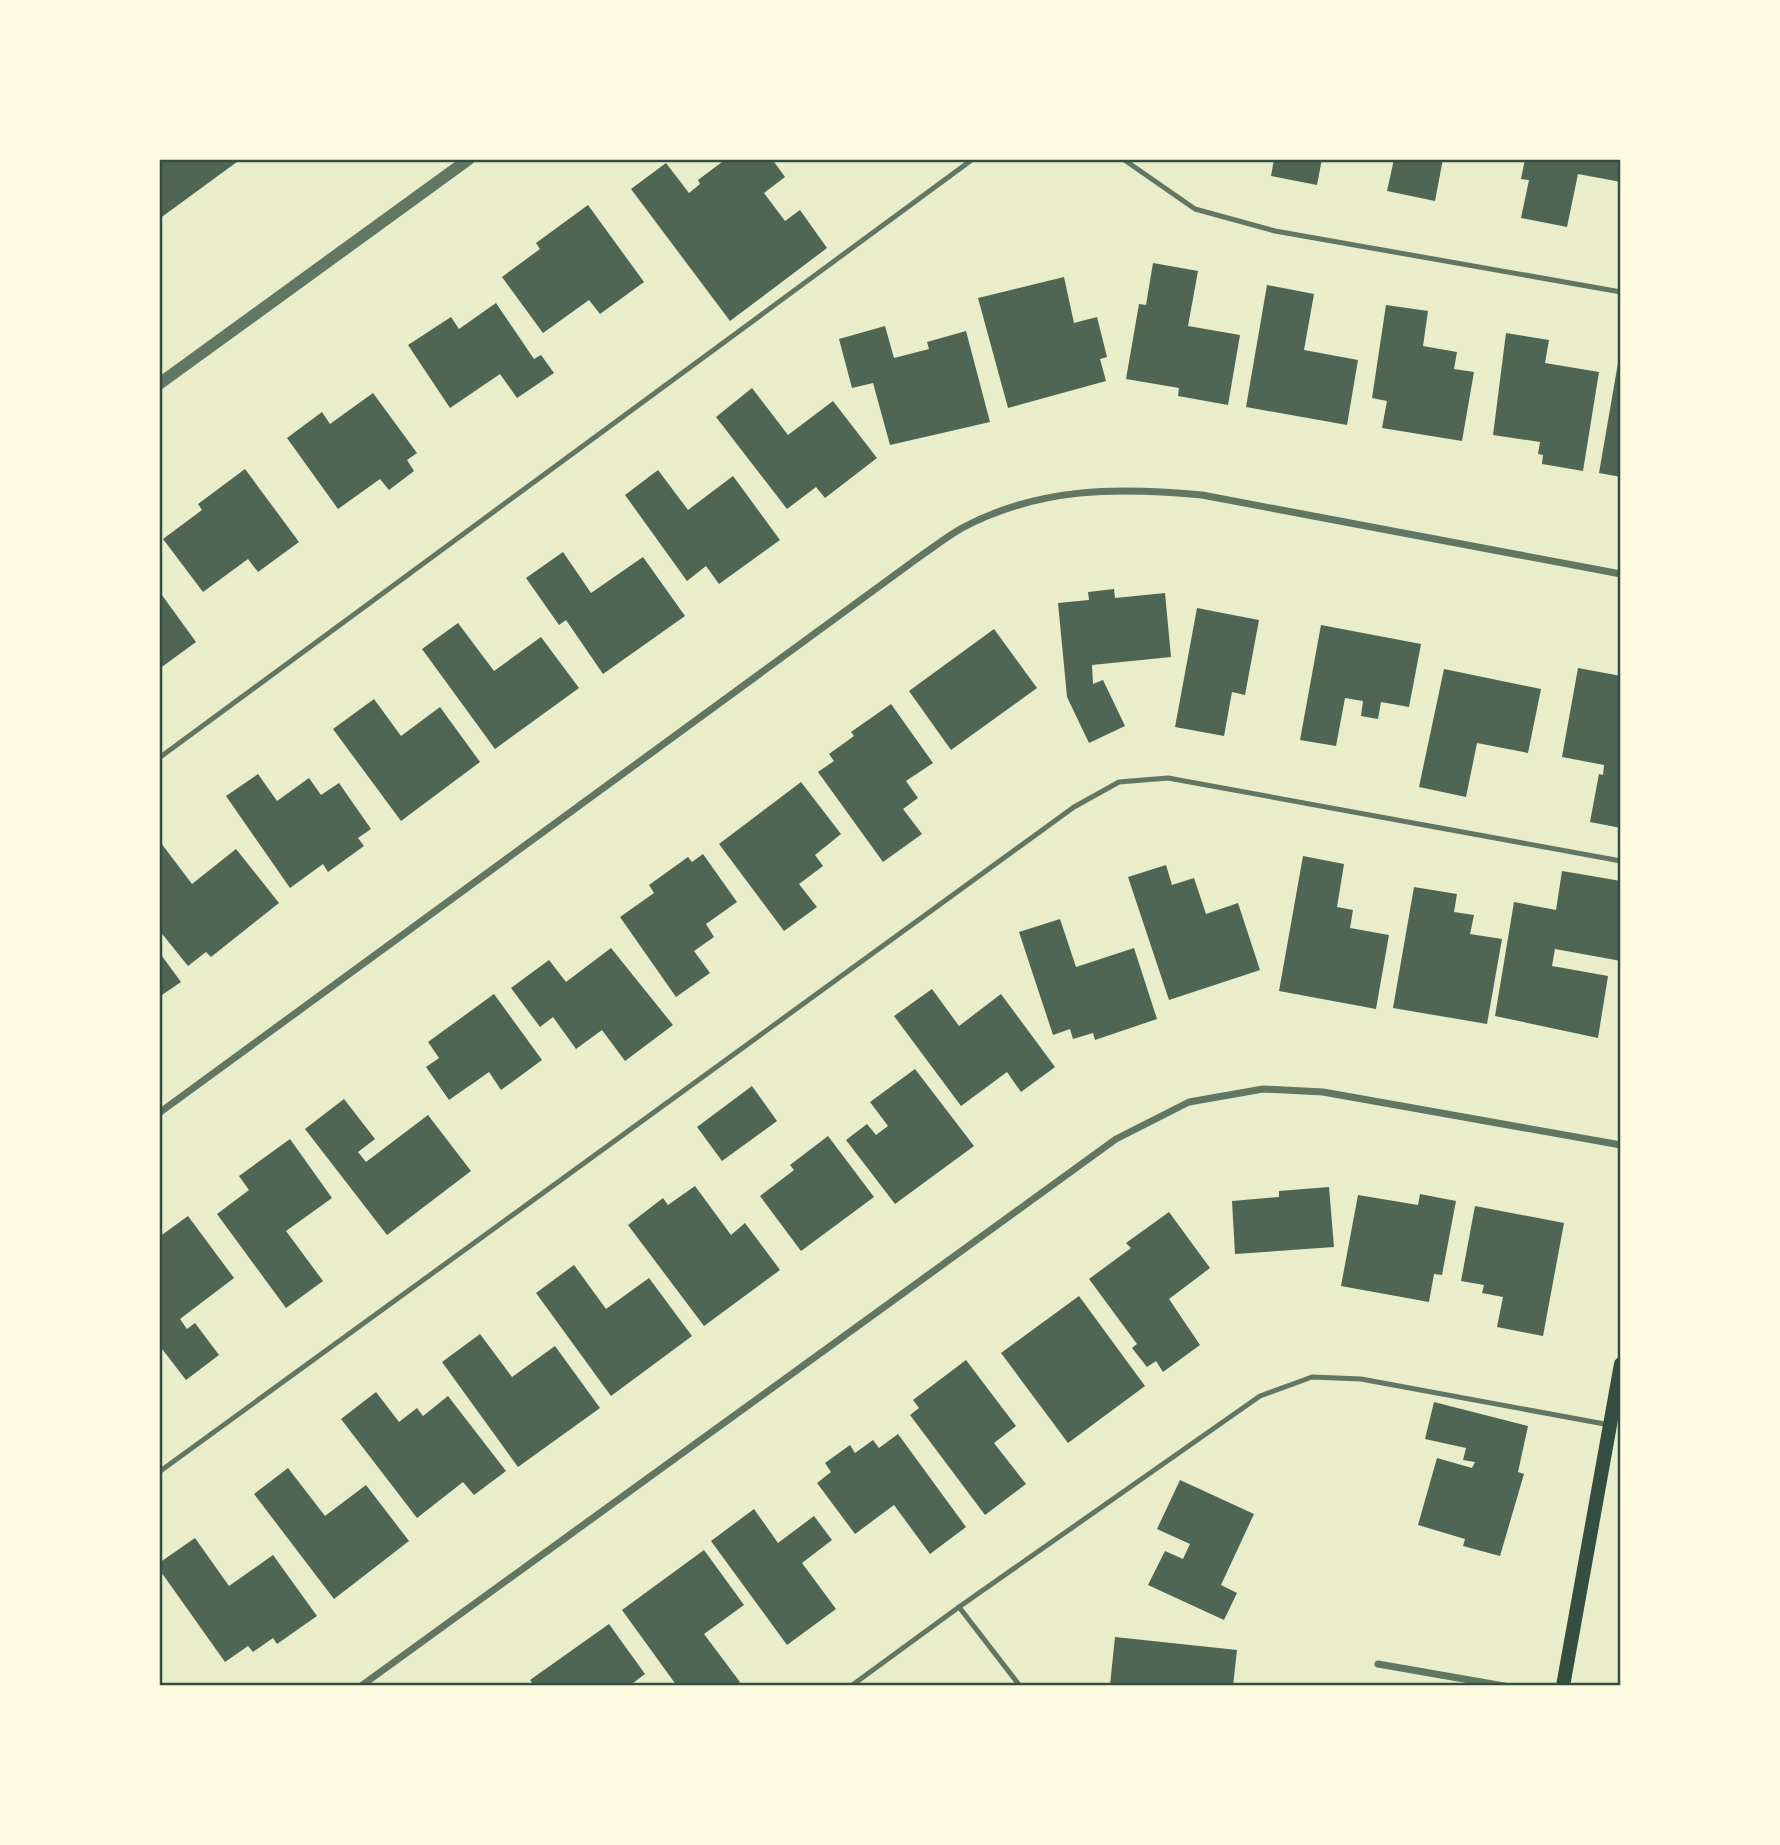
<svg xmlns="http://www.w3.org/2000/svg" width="1780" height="1845" font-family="Cabin,sans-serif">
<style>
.building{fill:#4f6655}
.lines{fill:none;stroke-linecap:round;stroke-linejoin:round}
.service{stroke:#617663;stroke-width:5}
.minor{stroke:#617663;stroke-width:7}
.tertiary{stroke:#617663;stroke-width:12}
.secondary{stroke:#344e41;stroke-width:14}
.neatline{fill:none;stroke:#344e41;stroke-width:2.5}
</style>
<rect width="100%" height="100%" fill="#e9edc9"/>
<g class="building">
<polygon points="159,159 241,159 159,219"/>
<polygon points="726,159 772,159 785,177 764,193 785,221 800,210 827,248 730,321 631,189 666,163 689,193 700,184 698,180"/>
<polygon points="1274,159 1322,159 1317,185 1271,176"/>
<polygon points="1394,159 1443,159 1435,201 1387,191"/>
<polygon points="1525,159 1621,159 1621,182 1578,174 1567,227 1521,218 1529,180 1521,179"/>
<polygon points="588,205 644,282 600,314 589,300 543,333 502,277 540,249 536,243"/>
<polygon points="1153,263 1198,271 1188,326 1240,335 1228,405 1178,396 1179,388 1126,379 1139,304 1146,305"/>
<polygon points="1064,277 1074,323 1097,317 1107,357 1100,359 1106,381 1008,408 978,298"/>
<polygon points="1267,285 1314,294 1304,350 1358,360 1347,425 1246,407"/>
<polygon points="496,303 534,359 541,355 554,373 517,398 500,374 450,408 408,345 451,317 459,329"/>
<polygon points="1386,305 1428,311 1423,346 1457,352 1454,369 1474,372 1462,441 1382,428 1387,401 1372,398"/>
<polygon points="885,326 894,358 929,349 927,342 966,331 990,422 890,445 873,383 852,388 839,339"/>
<polygon points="1506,333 1549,340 1545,363 1599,372 1583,471 1542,464 1543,455 1538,454 1540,442 1493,435"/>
<polygon points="1619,357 1621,357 1621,477 1599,473"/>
<polygon points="752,388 788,435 833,401 877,458 825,498 816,487 787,509 716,417"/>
<polygon points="373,393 417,453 407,460 414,471 389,490 380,479 338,509 287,438 322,412 330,424"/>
<polygon points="245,469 299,542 258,572 248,559 203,592 163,539 202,510 198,504"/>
<polygon points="658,470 688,510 733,476 780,540 719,584 706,566 687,581 625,495"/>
<polygon points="563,552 591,593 643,557 685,616 603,674 566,620 559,625 526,578"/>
<polygon points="1114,589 1115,598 1165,593 1171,657 1092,665 1093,684 1103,680 1125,726 1089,743 1067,697 1058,603 1089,600 1088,592"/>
<polygon points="159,591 196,642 159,669"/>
<polygon points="1197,608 1259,620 1245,695 1232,692 1224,736 1175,727"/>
<polygon points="458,623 494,671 541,637 579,688 495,749 422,649"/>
<polygon points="1321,625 1421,644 1409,707 1381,702 1378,719 1361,716 1363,701 1345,698 1336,746 1300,740"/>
<polygon points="994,629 1037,688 951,750 909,691"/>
<polygon points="1578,668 1621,676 1621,828 1590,822 1599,774 1603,775 1604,765 1562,757"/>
<polygon points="1444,669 1541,689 1528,753 1477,743 1466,797 1419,787"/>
<polygon points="374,699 401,736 440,707 480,762 401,821 333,729"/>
<polygon points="891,704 933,763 906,781 918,798 903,809 922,834 883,862 818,772 834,761 829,754 854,736 851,732"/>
<polygon points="258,774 277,801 309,778 321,795 339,783 371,829 358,838 364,846 328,872 323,864 290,888 226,796"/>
<polygon points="801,782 841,834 815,855 823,866 799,884 817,907 784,931 719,844"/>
<polygon points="161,843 192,884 236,849 279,903 211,957 206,952 188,966 159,930"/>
<polygon points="703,854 737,902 706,924 714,937 694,951 710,973 676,997 620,917 654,893 649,885 688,857 692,862"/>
<polygon points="1303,856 1344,864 1337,907 1353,910 1350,928 1389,935 1376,1009 1279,991"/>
<polygon points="1166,865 1172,885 1194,878 1206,914 1238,903 1260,970 1169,1000 1128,877"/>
<polygon points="1562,871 1621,881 1621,961 1555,949 1552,966 1608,976 1598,1038 1495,1016 1514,902 1556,910"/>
<polygon points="1414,887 1457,894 1454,912 1474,915 1470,934 1502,939 1487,1024 1393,1008"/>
<polygon points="1060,919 1076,967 1134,948 1157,1019 1095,1040 1093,1033 1073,1039 1070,1029 1053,1035 1019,932"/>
<polygon points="611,948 673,1025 625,1061 602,1030 576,1049 553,1017 540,1027 511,988 549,960 566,982"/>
<polygon points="159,952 181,982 159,997"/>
<polygon points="932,989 959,1026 1001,994 1055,1067 1021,1092 1007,1072 961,1106 894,1016"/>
<polygon points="494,994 542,1060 501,1090 489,1072 449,1100 426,1067 439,1058 428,1042"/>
<polygon points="915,1069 974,1146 895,1204 846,1140 867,1124 876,1135 888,1126 870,1102"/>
<polygon points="752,1086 777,1121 722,1161 697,1127"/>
<polygon points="344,1099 375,1139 358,1152 366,1162 428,1115 471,1171 387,1235 305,1129"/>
<polygon points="828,1136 874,1197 801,1251 760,1196 794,1170 790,1165"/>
<polygon points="290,1139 332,1198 286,1231 323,1281 286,1308 217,1214 249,1190 239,1176"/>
<polygon points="695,1186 731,1235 745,1223 780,1270 704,1326 628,1225 663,1198 668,1205"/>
<polygon points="1329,1187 1334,1247 1235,1254 1232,1201 1279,1197 1279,1191"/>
<polygon points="1420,1194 1456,1201 1442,1275 1434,1274 1429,1302 1341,1286 1358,1195 1418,1205"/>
<polygon points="1475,1206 1564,1223 1543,1336 1497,1327 1503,1297 1482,1293 1484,1285 1461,1281"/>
<polygon points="1169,1212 1210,1268 1169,1299 1200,1345 1163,1372 1156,1361 1147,1367 1132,1348 1137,1344 1089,1279 1131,1248 1126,1243"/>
<polygon points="188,1216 234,1278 180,1319 187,1329 195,1323 219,1355 186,1380 159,1345 159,1237"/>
<polygon points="574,1265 606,1309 649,1278 692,1336 611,1396 536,1293"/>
<polygon points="1079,1296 1145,1386 1068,1443 1001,1353"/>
<polygon points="480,1334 512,1377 555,1346 600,1408 518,1467 442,1362"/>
<polygon points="966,1360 1016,1426 994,1443 1026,1484 985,1515 910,1415 919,1408 913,1400"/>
<polygon points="376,1392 399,1422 417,1408 423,1416 448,1396 506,1471 474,1495 463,1482 417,1518 341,1419"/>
<polygon points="1434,1402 1528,1426 1518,1472 1524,1474 1500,1556 1463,1546 1465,1539 1418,1525 1437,1458 1472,1468 1475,1462 1463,1460 1466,1448 1425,1439"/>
<polygon points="898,1434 966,1527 930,1554 894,1505 855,1534 817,1483 831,1472 825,1463 850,1445 855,1453 873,1440 879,1448"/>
<polygon points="288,1468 325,1516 366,1485 409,1541 334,1599 254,1494"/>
<polygon points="1180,1480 1254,1514 1221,1585 1237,1593 1224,1620 1148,1585 1165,1551 1183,1559 1190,1544 1157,1529"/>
<polygon points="754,1509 778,1543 814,1516 832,1540 802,1563 836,1609 787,1645 711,1541"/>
<polygon points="195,1538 229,1586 273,1555 317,1616 277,1644 273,1638 253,1652 248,1646 225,1662 159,1569 159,1563"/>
<polygon points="704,1550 744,1605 704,1634 740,1682 735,1686 677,1686 622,1610"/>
<polygon points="609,1624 645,1674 629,1686 534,1686 530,1680"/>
<polygon points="1115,1637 1237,1650 1233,1686 1110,1685"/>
</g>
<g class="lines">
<g class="service">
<polyline points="1123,159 1195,209 1275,231 1621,292"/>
<polyline points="159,758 973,159"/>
<polyline points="159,1472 1074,807 1119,782 1168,778 1621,861"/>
<polyline points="959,1607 1260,1396 1312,1377 1361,1379 1610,1425"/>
<polyline points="851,1686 959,1607 1020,1686"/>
</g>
<g class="minor">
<path d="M 159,1113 L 922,555 C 935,546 948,536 962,528 C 1039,487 1118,487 1202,495 L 1621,574"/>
<polyline points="1378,1664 1504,1686"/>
<polyline points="361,1686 1116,1139 1189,1102 1263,1089 1323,1092 1621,1145"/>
</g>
<polyline class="tertiary" points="159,384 469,159"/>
<polyline class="secondary" points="1563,1686 1621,1364"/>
</g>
<rect width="1780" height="1845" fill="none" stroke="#fefae0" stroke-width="322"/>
<rect x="161" y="161" width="1458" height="1523" class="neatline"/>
</svg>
